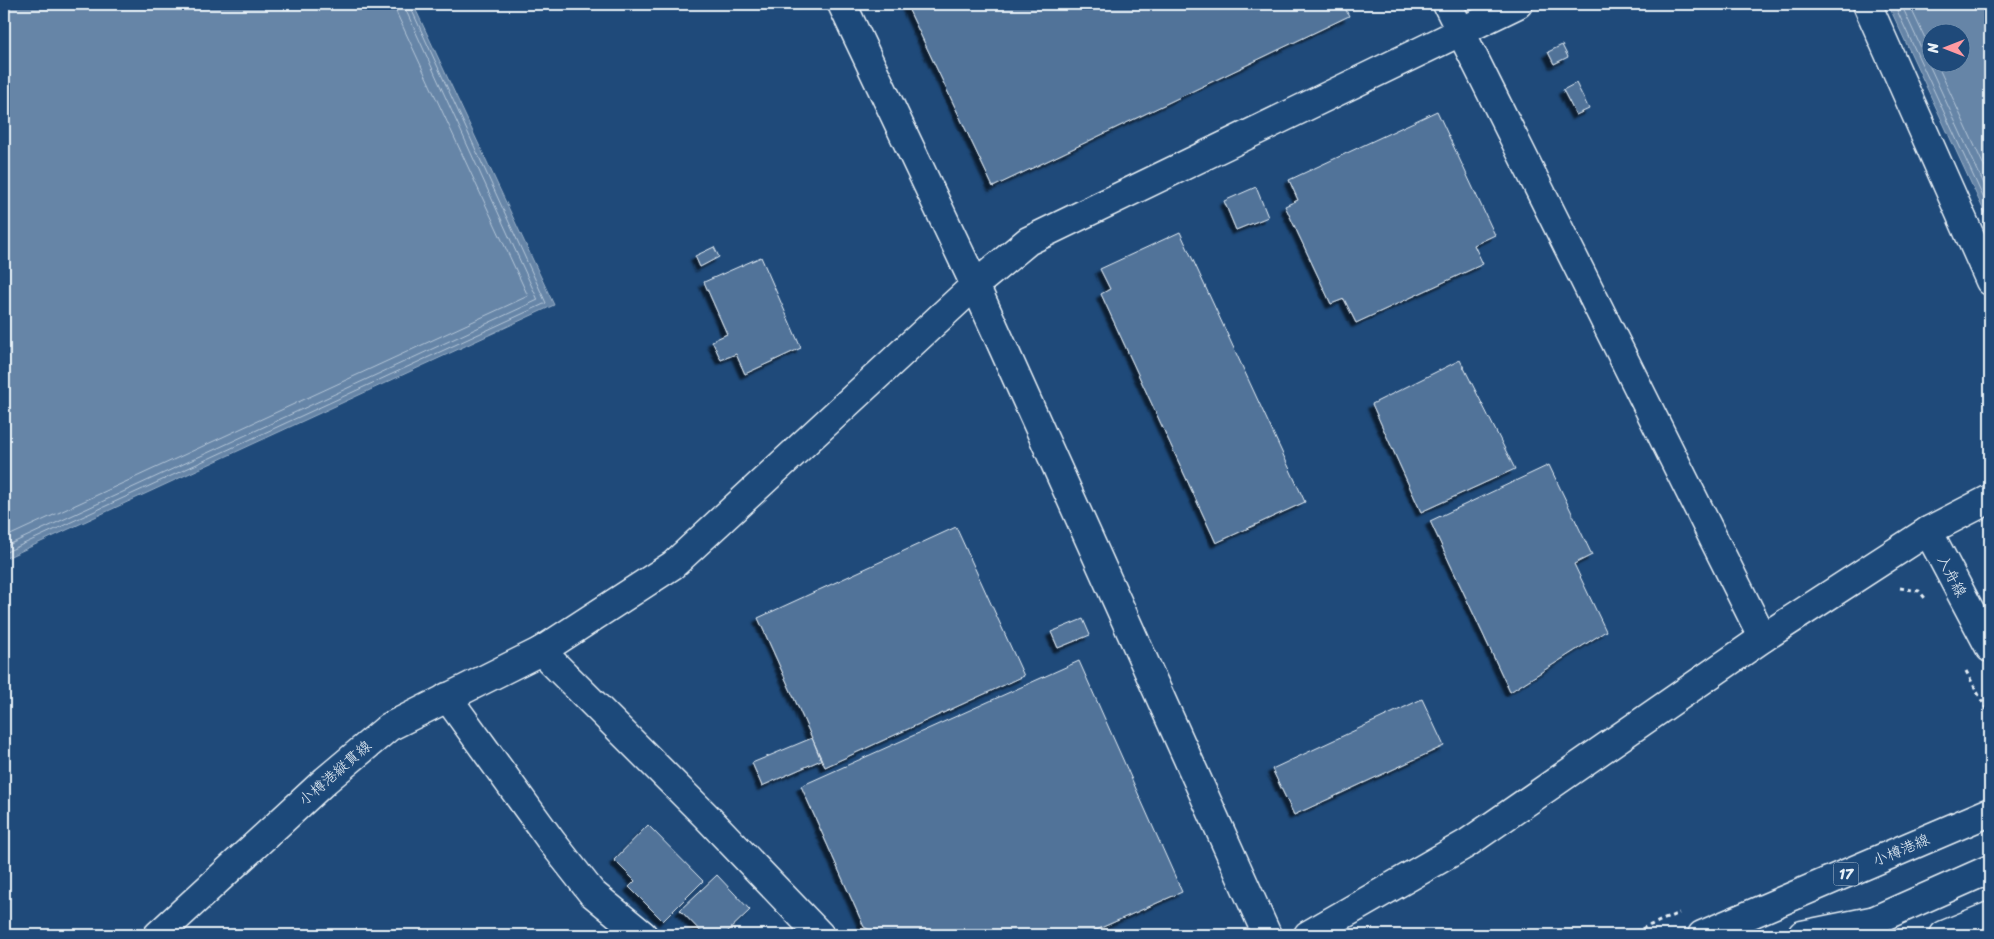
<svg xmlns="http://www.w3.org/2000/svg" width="1994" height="939" font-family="Sriracha,'Klee One',sans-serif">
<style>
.water{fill:#6685a7;stroke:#9ab0c7;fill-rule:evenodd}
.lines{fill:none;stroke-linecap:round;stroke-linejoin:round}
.shore{stroke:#b4c6d8;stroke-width:1}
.building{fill:#517399;stroke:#e8f1f8;filter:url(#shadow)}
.minor-casing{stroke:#e8f1f8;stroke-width:31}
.tertiary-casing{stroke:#e8f1f8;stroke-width:31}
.primary-casing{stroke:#e8f1f8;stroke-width:31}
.path{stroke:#e8f1f8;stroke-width:3;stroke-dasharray:4 4;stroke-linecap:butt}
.minor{stroke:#1f4a7a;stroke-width:28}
.tertiary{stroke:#1f4a7a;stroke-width:28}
.primary{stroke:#1f4a7a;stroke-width:28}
.labels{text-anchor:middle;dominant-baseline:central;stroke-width:4;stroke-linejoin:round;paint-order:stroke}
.shield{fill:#1f4a7a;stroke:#acbfd2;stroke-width:1}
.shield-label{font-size:14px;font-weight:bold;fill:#e8f1f8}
.street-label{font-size:15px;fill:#e8f1f8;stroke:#1f4a7a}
</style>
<defs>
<filter id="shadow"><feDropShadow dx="-4.5" dy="4.5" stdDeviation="1" flood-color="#0009"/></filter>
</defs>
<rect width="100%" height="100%" fill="#1f4a7a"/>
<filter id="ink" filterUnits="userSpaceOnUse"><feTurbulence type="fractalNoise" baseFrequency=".02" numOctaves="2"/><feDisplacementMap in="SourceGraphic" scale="10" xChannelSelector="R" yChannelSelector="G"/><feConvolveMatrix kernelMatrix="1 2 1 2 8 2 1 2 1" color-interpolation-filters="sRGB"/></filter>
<g filter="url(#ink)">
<g class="water">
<polygon points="4,4 413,4 554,305 4,559"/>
<path d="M 1888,4 L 1990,4 L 1990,224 ZM 1932,32 L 1962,32 L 1962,62 L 1932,62 Z"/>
</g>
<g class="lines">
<g class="shore">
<polyline points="1894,4 1990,212"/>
<polyline points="1901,4 1990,197"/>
<polyline points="1909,4 1932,53"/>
<polyline points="1936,62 1990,179"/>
<polyline points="4,538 528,296 397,14 395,4"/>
<polyline points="4,547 538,300 403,4"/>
<polyline points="4,553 546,303 409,4"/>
</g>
</g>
<g class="building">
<polygon points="906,4 1343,4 1349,16 993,187"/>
<polygon points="1562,45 1568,57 1554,64 1548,52"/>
<polygon points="1576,83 1589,109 1576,115 1563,90"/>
<polygon points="1437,111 1495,235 1474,245 1483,264 1356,323 1344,299 1331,304 1285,206 1298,200 1289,180"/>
<polygon points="1256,187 1268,217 1236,230 1224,201"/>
<polygon points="1180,232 1305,502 1216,543 1101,294 1110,289 1100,269"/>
<polygon points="714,247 719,257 700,267 695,256"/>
<polygon points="761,257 801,348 745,374 736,354 721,360 712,341 727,334 704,282"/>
<polygon points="1460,360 1515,469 1421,512 1372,404"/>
<polygon points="1549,465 1592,555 1574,564 1606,631 1510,692 1430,521"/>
<polygon points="956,527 1024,676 825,767 758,618"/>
<polygon points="1083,619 1090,635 1058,648 1051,632"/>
<polygon points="1079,661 1182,892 1085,935 879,935 864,927 801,786"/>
<polygon points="1422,699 1444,746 1294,815 1272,769"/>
<polygon points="812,738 821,760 762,786 752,763"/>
<polygon points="648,825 703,881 663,921 629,887 635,881 614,860"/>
<polygon points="717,875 750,910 724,935 704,935 680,910"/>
</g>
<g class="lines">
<g class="minor-casing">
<g id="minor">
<polyline points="842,4 975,285 1267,935"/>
<polyline points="1447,4 1763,638"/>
<polyline points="1867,4 1990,281"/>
</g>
</g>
<g class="tertiary-casing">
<g id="tertiary">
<polyline points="1928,531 1990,648"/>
<polyline points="541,651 705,815 820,935"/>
<polyline points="447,697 552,842 592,893 643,935"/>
<polyline points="158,935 326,780 389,727 541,651 673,565 975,285 1028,241 1518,4"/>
<polyline points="1308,935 1466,844 1763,638 1928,531 1990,499"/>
<polyline points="1802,935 1871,921"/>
<polyline points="1853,935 1875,920 1990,869"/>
<polyline points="1944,935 1990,916"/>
</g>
</g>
<g class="primary-casing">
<polyline id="primary" points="1702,935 1990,812"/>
</g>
<g class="path">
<polyline points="1990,553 1987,560 1990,576"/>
<polyline points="1900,588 1919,591 1925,598"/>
<polyline points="1966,671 1990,716"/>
<polyline points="1627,935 1679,913"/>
</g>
<use href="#minor" class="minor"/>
<use href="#tertiary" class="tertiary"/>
<use href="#primary" class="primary"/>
</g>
</g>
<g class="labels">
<rect class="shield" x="1833.5" y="862.5" width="25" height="23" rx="4"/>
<g class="shield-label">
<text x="1846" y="874">17</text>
</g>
<g class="street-label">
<text transform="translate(1952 576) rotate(62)">入舟線</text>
<text transform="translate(335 773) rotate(-41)">小樽港縦貫線</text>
<text transform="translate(1901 850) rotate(-23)">小樽港線</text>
</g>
</g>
<rect width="1994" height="939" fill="none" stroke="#1f4a7a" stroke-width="20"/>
<rect x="10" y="10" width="1974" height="919" fill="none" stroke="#e8f1f8" stroke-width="2" filter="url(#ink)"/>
<g transform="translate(1946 48) rotate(270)"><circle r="24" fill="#1f4a7a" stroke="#6f8dac"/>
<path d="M0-4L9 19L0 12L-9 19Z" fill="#ff9aa2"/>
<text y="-8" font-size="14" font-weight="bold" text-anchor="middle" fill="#e8f1f8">N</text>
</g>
</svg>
